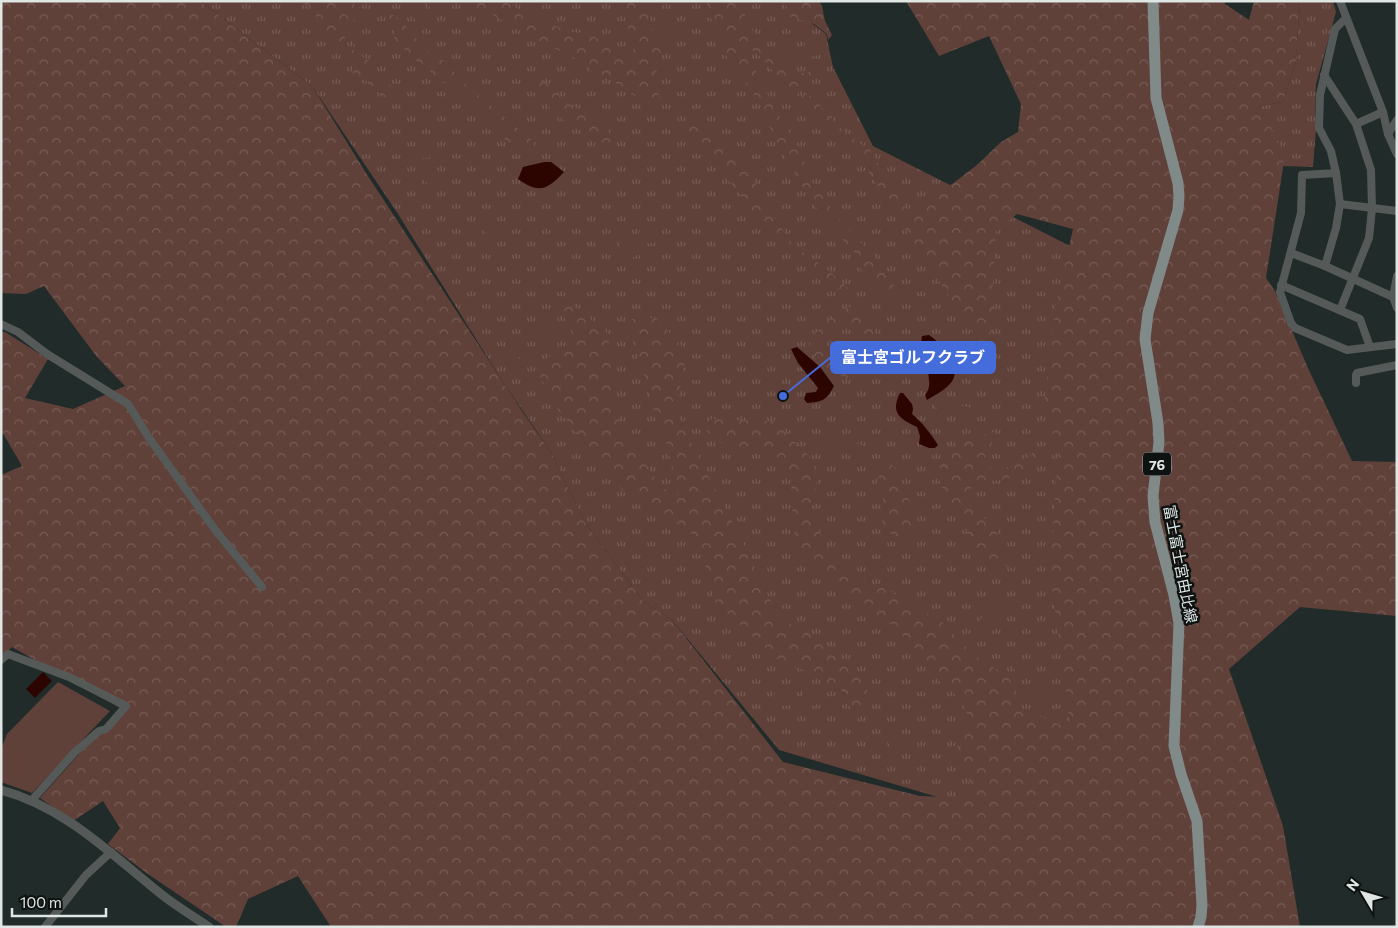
<svg xmlns="http://www.w3.org/2000/svg" width="1398" height="928" font-family="Commissioner,'Noto Sans JP',sans-serif">
<style>
.grass{fill:url(#grass-tufts)}
.forest{fill:url(#forest-crowns)}
.pitch{fill:#604139}
.water{fill:#2c0400}
.lines{fill:none;stroke-linecap:round;stroke-linejoin:round}
.minor{stroke:#555a59;stroke-width:8}
.tertiary{stroke:#555a59;stroke-width:9}
.primary{stroke:#808a88;stroke-width:11}
.labels{text-anchor:middle;dominant-baseline:central;stroke-width:5;stroke-linejoin:round;paint-order:stroke}
.shield{fill:#0e1312;stroke:#a0a7a5;stroke-width:1}
.shield-label{font-size:14px;font-weight:bold;fill:#dfe6e4}
.street-label{font-size:15px;fill:#dfe6e4;stroke:#0e1312}
.leader{fill:none;stroke:#446cda;stroke-width:2}
.callout-dot{fill:#446cda;stroke:#0e1312;stroke-width:2}
.callout{fill:#446cda;stroke:#446cda;stroke-width:2}
.callout-label{font-size:16px;text-anchor:middle;font-weight:bold;fill:#fff}
</style>
<defs>
<pattern id="grass-tufts" width="24" height="20" patternUnits="userSpaceOnUse" patternTransform="scale(1.25)"><rect width="24" height="20" fill="#604139"/><path d="M3 7l-1-3M5 7V3M7 7l1-3M15 17l-1-3M17 17v-4M19 17l1-3" fill="none" stroke="#765c56"/></pattern>
<pattern id="forest-crowns" width="20" height="18" patternUnits="userSpaceOnUse" patternTransform="scale(1.25)"><rect width="20" height="18" fill="#604139"/><path d="M2 6a3 3 0 1 1 6 0M12 15a3 3 0 1 1 6 0" fill="none" stroke="#765c56"/></pattern>
</defs>
<rect width="100%" height="100%" fill="#212b29"/>
<g class="grass">
<polygon points="200,1 782,1 826,34 833,67 873,146 1076,249 1076,735 985,811 779,750 672,620 643,601 584,521 551,452 501,379 398,214 312,86"/>
<polygon points="1300,1 1333,1 1336,12 1316,84 1315,113 1316,130 1313,167 1283,166 1260,106 1283,102 1296,61"/>
</g>
<g class="forest">
<polygon points="1,1 200,1 312,86 366,173 524,414 551,452 584,521 643,601 672,620 783,762 920,796 975,798 956,742 967,713 958,697 931,674 917,650 884,618 858,608 838,583 813,569 798,552 793,526 791,481 769,451 755,446 739,449 721,443 704,429 711,419 773,421 810,457 819,472 810,513 830,551 854,576 889,591 942,622 976,657 1013,679 1019,707 1071,730 1050,572 1058,449 1044,406 1055,308 1073,229 1017,214 996,231 993,275 993,328 987,342 985,384 978,384 976,338 862,162 801,97 806,94 812,97 845,133 870,150 910,216 977,165 1001,142 1018,132 1021,104 989,36 939,56 906,1 1224,1 1225,4 1249,20 1254,1 1300,1 1296,61 1283,102 1260,106 1285,155 1266,278 1275,291 1308,368 1352,461 1397,462 1397,616 1300,607 1229,669 1283,826 1300,927 331,927 298,876 248,899 236,927 226,927 148,874 108,844 120,828 103,801 73,821 40,798 120,708 12,647 1,657 1,475 22,466 1,430 1,332 5,332 48,359 25,398 73,409 125,386 97,357 44,286 26,294 1,293"/>
<path d="M 301,1 L 347,1 L 370,12 C 358,16 338,28 347,44 C 351,51 364,57 370,62 L 367,73 L 374,78 L 384,77 L 396,93 L 387,99 L 365,80 L 353,74 L 353,64 L 345,56 L 338,42 L 328,39 L 313,11 Z"/>
<polygon points="460,1 505,1 525,13 570,32 590,34 623,56 632,56 635,41 627,27 622,1 649,1 651,27 663,44 659,64 654,79 660,98 657,107 642,101 613,81 595,74 581,61 527,35 493,15 462,5"/>
<path d="M 706,1 L 740,1 L 746,18 L 757,37 L 794,72 L 805,73 L 823,68 L 825,73 L 800,85 L 798,94 L 790,96 C 778,81 761,48 742,46 L 760,78 L 776,111 L 794,140 L 814,185 L 842,223 L 875,257 L 880,268 L 901,295 L 900,309 L 870,284 L 863,274 L 853,249 L 844,241 L 813,204 L 775,140 L 760,103 L 725,54 L 727,40 L 715,31 Z"/>
<polygon points="781,1 819,1 822,6 825,21 832,35 828,40 827,34 814,24 782,14 787,7"/>
<polygon points="390,14 399,18 431,56 445,61 467,86 532,140 535,148 530,159 517,143 507,142 491,119 462,98 462,85 432,81 430,69 407,55 405,49 395,43 394,31 386,22"/>
<polygon points="544,81 563,100 579,110 600,120 613,138 605,149 590,135 566,122 550,108 530,87"/>
<polygon points="693,114 714,140 750,169 761,199 794,246 828,270 854,294 842,300 828,281 812,266 756,223 742,196 682,128"/>
<polygon points="572,305 606,331 614,361 611,397 626,435 661,487 678,496 666,440 655,416 648,386 639,363 628,322 636,317 656,318 687,352 676,409 687,435 747,551 779,618 815,635 858,674 868,692 857,720 841,690 801,669 783,664 715,602 698,538 641,499 628,497 556,407 536,369 549,356 573,348 572,333 561,310"/>
<path d="M 847,307 C 873,308 869,318 877,337 C 881,347 885,354 887,364 L 880,371 L 877,370 L 862,329 L 856,324 L 846,325 L 831,335 L 828,346 L 832,353 L 845,357 L 861,368 L 863,375 L 862,383 L 838,375 L 829,374 L 812,354 L 809,343 C 817,328 833,317 847,307 Z"/>
<path d="M 995,431 L 990,450 L 982,461 L 988,468 L 1007,469 L 1038,450 L 1045,454 C 1036,463 1018,476 1005,479 C 991,482 985,479 971,487 L 970,507 L 998,529 L 995,549 L 1015,569 L 1003,565 L 979,562 L 966,542 L 967,520 L 948,502 L 938,477 L 943,455 L 958,450 L 967,440 L 979,435 L 989,434 Z"/>
<path d="M 888,460 C 905,478 912,508 917,532 L 904,541 L 892,535 L 885,528 L 881,518 L 883,499 L 877,487 L 879,471 L 882,461 Z"/>
</g>
<g class="pitch">
<polygon points="416,1 424,5 430,13 425,20 416,20 410,15 411,7"/>
<path d="M 430,1 L 447,1 L 447,11 L 439,16 C 433,14 427,8 430,1 Z"/>
<circle cx="668" cy="27" r="9"/>
<path d="M 376,24 C 384,25 388,32 385,39 L 379,41 L 371,35 L 370,30 L 372,25 Z"/>
<polygon points="359,33 366,35 370,42 370,49 364,53 353,43 355,34"/>
<polygon points="808,38 813,38 817,41 821,51 818,55 807,58 803,52 805,42"/>
<path d="M 789,45 L 794,47 L 799,60 L 790,65 L 780,57 C 781,51 782,47 789,45 Z"/>
<polygon points="421,142 427,142 433,151 429,158 419,158 413,152 415,147"/>
<path d="M 432,165 L 436,168 L 442,177 L 438,184 C 431,185 426,184 422,178 L 424,170 Z"/>
<polygon points="499,198 505,198 511,207 507,213 497,214 491,207 493,202"/>
<polygon points="488,219 495,219 501,227 496,234 487,234 481,228 482,223"/>
<path d="M 643,228 C 651,228 653,230 657,236 L 652,243 C 645,244 641,243 637,237 L 639,232 Z"/>
<path d="M 621,241 L 625,241 L 637,246 L 637,255 C 629,261 622,261 617,253 Z"/>
<path d="M 545,327 L 554,330 C 558,337 559,342 552,348 C 545,350 541,349 537,342 L 541,331 Z"/>
<path d="M 512,338 L 520,340 C 529,357 512,368 503,352 L 507,341 Z"/>
<path d="M 694,364 C 701,364 703,367 707,373 L 702,379 C 695,381 691,380 687,373 L 689,368 Z"/>
<path d="M 693,387 C 700,388 702,390 706,396 L 701,403 C 694,404 690,403 686,397 L 690,389 Z"/>
<path d="M 940,395 C 947,395 950,398 954,404 L 949,410 C 941,412 937,411 934,404 L 937,397 Z"/>
<path d="M 963,406 C 970,406 972,409 976,415 C 973,425 961,424 956,415 L 960,408 Z"/>
<path d="M 829,437 C 836,437 839,439 843,445 L 838,452 C 830,454 826,453 823,446 L 824,441 Z"/>
<path d="M 855,443 C 862,444 864,446 868,452 L 864,459 C 856,460 852,459 848,453 L 850,448 Z"/>
<path d="M 993,595 C 1001,595 1003,598 1007,603 L 1003,613 C 997,614 990,609 987,604 L 989,599 Z"/>
<path d="M 985,616 L 990,616 L 998,624 L 993,631 C 986,633 982,632 978,625 L 982,617 Z"/>
<path d="M 1021,659 C 1028,660 1030,662 1034,668 L 1029,675 C 1022,676 1018,675 1014,669 L 1016,664 Z"/>
<polygon points="58,682 110,711 32,793 1,782 1,749 7,734"/>
<path d="M 1037,687 C 1044,688 1047,690 1051,696 L 1046,703 C 1039,704 1034,703 1031,697 L 1034,689 Z"/>
<path d="M 779,690 C 786,690 788,692 792,698 L 788,705 C 780,707 776,706 772,699 L 774,694 Z"/>
<path d="M 808,690 C 815,690 817,692 821,698 L 816,705 C 809,707 805,705 801,699 L 805,691 Z"/>
<path d="M 902,733 L 906,740 C 904,748 901,751 894,751 L 890,747 L 888,741 C 892,735 895,734 902,733 Z"/>
<path d="M 905,764 C 913,764 915,766 919,772 L 914,779 C 907,781 903,780 899,773 L 901,768 Z"/>
</g>
<g class="water">
<path d="M 544,162 L 551,162 L 564,172 C 547,190 539,194 518,179 L 523,167 Z"/>
<path d="M 929,335 C 940,343 938,342 943,353 C 946,358 951,361 953,366 C 961,383 938,393 927,400 L 925,395 C 933,385 927,380 929,370 C 931,363 932,361 932,353 L 923,349 L 921,342 L 922,336 Z"/>
<path d="M 797,347 L 820,367 L 834,386 C 827,400 822,402 807,403 L 804,399 L 806,393 L 816,392 L 818,388 L 798,363 L 791,349 Z"/>
<path d="M 900,393 L 903,393 L 912,404 L 913,409 L 912,414 C 923,423 930,433 938,445 L 935,448 L 929,448 L 919,444 L 920,436 L 917,427 C 900,419 890,413 900,393 Z"/>
<polygon points="43,672 52,681 35,698 26,689"/>
</g>
<g class="lines">
<g class="minor">
<polyline points="1340,1 1383,112 1388,134 1397,154"/>
<polyline points="1346,18 1335,29 1320,95 1319,128 1331,151 1336,173 1302,175 1301,213 1280,292 1291,323 1295,328 1347,350 1397,344"/>
<polyline points="1324,75 1356,124 1371,170 1372,209 1369,238 1340,310"/>
<polyline points="1356,124 1383,112"/>
<polyline points="1388,134 1397,120"/>
<polyline points="1340,204 1397,211"/>
<polyline points="1291,253 1325,266 1393,297 1397,296"/>
<polyline points="1325,266 1336,228 1340,204 1336,173"/>
<polyline points="1397,276 1393,297 1397,308"/>
<polyline points="1281,285 1360,319 1370,347"/>
<polyline points="1,324 18,332 47,354 128,404 149,438 216,531 262,587"/>
<polyline points="1356,383 1356,375 1357,373 1397,365"/>
<polyline points="1,660 8,654 69,677 126,706 106,729 99,731 74,753 32,800"/>
<polyline points="45,927 86,875 111,852"/>
</g>
<path class="tertiary" d="M 1,790 C 65,807 111,854 161,894 C 176,906 193,916 209,927"/>
<polyline class="primary" points="1153,1 1156,98 1178,183 1179,196 1178,210 1148,313 1145,339 1158,423 1159,442 1153,496 1155,522 1174,595 1179,623 1174,746 1181,774 1197,821 1202,905 1201,917 1198,927"/>
</g>
<g class="labels">
<rect class="shield" x="1143" y="452.5" width="28" height="23" rx="4"/>
<g class="shield-label">
<text x="1157" y="464">76</text>
</g>
<g class="street-label">
<text transform="translate(1181 564) rotate(79)">富士富士宮由比線</text>
</g>
</g>
<path class="leader" d="M783 396L831 357"/>
<circle class="callout-dot" cx="783" cy="396" r="5"/>
<rect class="callout" x="831" y="342" width="164" height="31" rx="5"/>
<g class="callout-label">
<text x="913" y="363">富士宮ゴルフクラブ</text>
</g>
<rect width="1398" height="928" fill="none" stroke="#dfe6e4" stroke-width="5"/>
<g transform="translate(1363 893) rotate(308)" stroke="#0e1312" stroke-width="4" paint-order="stroke">
<path d="M0-4L9 19L0 12L-9 19Z" fill="#dfe6e4"/>
<text y="-8" font-size="14" font-weight="bold" text-anchor="middle" fill="#dfe6e4">N</text>
</g>
<path d="M12 908v8h94v-8" fill="none" stroke="#dfe6e4" stroke-width="2.5"/>
<text x="20" y="908" font-size="15" fill="#dfe6e4" stroke="#0e1312" stroke-width="4" paint-order="stroke">100 m</text>
</svg>
